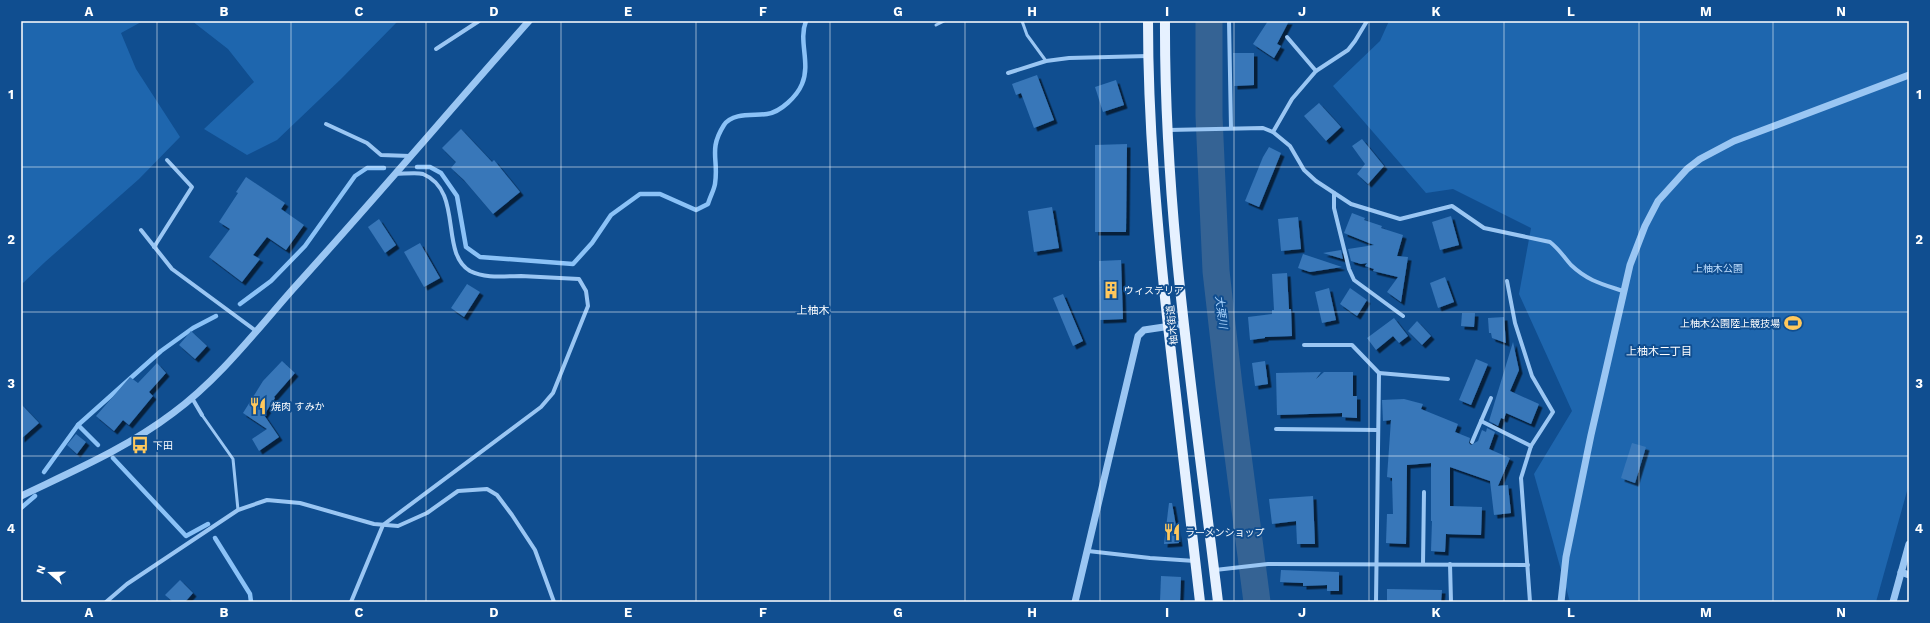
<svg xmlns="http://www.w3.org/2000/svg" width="1930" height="623" font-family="'Work Sans','Noto Sans JP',sans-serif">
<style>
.green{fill:#1e66ae}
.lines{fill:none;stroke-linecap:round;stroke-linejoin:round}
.stream{stroke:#8bc2f7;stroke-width:4.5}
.river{stroke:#356394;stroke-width:27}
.building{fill:#3877b9;filter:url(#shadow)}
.service{stroke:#9ac6f3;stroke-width:3}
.minor{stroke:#9ac6f3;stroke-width:4}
.tertiary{stroke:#9ac6f3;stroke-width:7}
.primary{stroke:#e6f1ff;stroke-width:10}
.grid{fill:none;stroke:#fff;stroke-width:1;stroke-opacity:0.55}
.labels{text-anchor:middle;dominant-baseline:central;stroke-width:4;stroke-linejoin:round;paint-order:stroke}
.park-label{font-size:10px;fill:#c1dffe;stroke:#104e90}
.poi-label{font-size:10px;fill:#fff;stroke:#104e90;text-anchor:start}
.street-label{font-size:10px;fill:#fff;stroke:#104e90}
.neighbourhood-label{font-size:11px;fill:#fff;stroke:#104e90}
.water-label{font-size:11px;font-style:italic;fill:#a6d0fa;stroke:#104e90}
.neatline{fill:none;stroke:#fff;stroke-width:1.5}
.grid-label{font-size:13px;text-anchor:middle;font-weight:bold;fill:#fff}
</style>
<defs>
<filter id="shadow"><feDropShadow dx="3.5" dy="3.5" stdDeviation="0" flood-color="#0009"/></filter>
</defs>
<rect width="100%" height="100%" fill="#104e90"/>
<g class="green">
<polygon points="21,21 143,21 121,33 136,69 180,137 139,179 45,262 23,283 21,281"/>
<polygon points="192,21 398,21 341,79 277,140 247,155 204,129 254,82 228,49"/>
<polygon points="1389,21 1909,21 1909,484 1876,602 1570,602 1534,474 1572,411 1519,294 1531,228 1453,189 1426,193 1333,86 1380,41"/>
</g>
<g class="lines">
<g class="stream">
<path d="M 417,167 L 430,167 L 441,173 L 457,196 L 466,247 L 480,257 L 573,264 L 592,243 L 611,215 L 640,194 L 660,194 L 696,210 L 708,204 C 710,197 714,190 715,184 C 719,159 708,150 724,125 C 733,112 754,116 767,114 C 781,112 797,96 802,84 C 811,63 798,41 806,21"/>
<polyline points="240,304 271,281 305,246 355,176 367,168 384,168"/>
<polyline points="78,425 98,445"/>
<polyline points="113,458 186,536 208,524"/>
<polyline points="44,472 78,425 161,351 193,328 216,316"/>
<polyline points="21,508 35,496"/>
<polyline points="215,538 250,594 251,602"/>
</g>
<polyline class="river" points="1209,21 1209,116 1216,271 1229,386 1257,602"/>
</g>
<g class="building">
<polygon points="1268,21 1289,21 1277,44 1281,46 1274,58 1253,44"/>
<polygon points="1233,53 1254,53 1254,85 1234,86"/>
<polygon points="1037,75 1054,120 1034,128 1021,93 1016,95 1012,84"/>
<polygon points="1116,80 1124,105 1103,112 1095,87"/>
<polygon points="1319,103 1341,127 1326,141 1304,116"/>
<polygon points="461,129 492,162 494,160 520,192 493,214 464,180 451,168 456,162 442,148"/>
<polygon points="1362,139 1384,166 1368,184 1357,174 1365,164 1352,146"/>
<polygon points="1127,144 1126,232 1095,232 1095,145"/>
<polygon points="1269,147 1281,153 1259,207 1245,201 1263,157"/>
<polygon points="246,177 285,203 281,209 304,225 286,250 267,237 253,255 260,259 242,282 209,257 230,229 219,222 238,193 236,192"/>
<polygon points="1052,207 1059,248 1034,252 1028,211"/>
<polygon points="1352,213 1365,218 1364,220 1382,226 1381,228 1403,235 1397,256 1408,257 1401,302 1387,292 1398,277 1373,271 1374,269 1365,266 1367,263 1361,264 1351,261 1348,249 1374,245 1344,233"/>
<polygon points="1451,216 1459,245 1440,250 1432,222"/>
<polygon points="1298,217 1301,249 1281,251 1278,219"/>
<polygon points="379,219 396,245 385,253 368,227"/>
<polygon points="420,243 440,278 424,287 404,252"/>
<polygon points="1341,250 1343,259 1323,253"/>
<polygon points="1303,254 1342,267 1310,272 1298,268"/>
<polygon points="1121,260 1123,319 1100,320 1099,261"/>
<polygon points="1287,273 1289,309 1291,309 1292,336 1265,337 1265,338 1250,340 1248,317 1272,314 1272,310 1274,310 1272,274"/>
<polygon points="1445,277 1454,302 1438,308 1430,283"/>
<polygon points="467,284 480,292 464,317 451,308"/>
<polygon points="1329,288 1336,320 1322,323 1315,292"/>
<polygon points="1350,288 1367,300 1357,316 1340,304"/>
<polygon points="1063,294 1083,341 1073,346 1053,298"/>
<polygon points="1462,313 1475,313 1474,327 1461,326"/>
<polygon points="1504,317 1506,343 1492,338 1491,333 1489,333 1488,318"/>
<polygon points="1394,318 1408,336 1399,343 1393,336 1376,350 1367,338"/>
<polygon points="1417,321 1431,336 1422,345 1408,331"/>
<polygon points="191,331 207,346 195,359 179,345"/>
<polygon points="1513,342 1519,370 1510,391 1539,404 1531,424 1506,413 1504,419 1501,418 1498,426 1489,421"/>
<polygon points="1476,359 1488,364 1471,405 1459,400"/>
<polygon points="282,361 295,373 274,397 275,398 264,415 279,437 259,451 252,439 267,429 243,413 263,381"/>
<polygon points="1265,361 1268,384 1255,386 1252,363"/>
<polygon points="157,363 166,373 149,392 153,396 129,425 123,420 114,431 96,416 130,377 138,383"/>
<polygon points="1321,372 1316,379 1324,372 1353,372 1353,396 1357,396 1357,418 1342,417 1342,413 1277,415 1276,373"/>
<polygon points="1404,399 1423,404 1421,409 1458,424 1455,432 1470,438 1469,443 1471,445 1478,441 1482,430 1486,432 1487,428 1495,432 1489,449 1510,458 1498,486 1508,485 1511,513 1494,515 1490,481 1450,467 1450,506 1482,507 1481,535 1446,534 1445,552 1431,551 1432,521 1431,521 1431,463 1407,465 1406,544 1386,543 1387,514 1393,514 1392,478 1387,477 1391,420 1383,421 1382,400"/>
<polygon points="21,404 39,423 21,439"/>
<polygon points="76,434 86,442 77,454 67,445"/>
<polygon points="1632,443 1646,447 1635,483 1621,478"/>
<polygon points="1313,496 1315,544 1297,544 1296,521 1272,524 1269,499"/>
<polygon points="1169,503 1172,503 1179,543 1164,544"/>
<polygon points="1281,570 1339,572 1339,591 1327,591 1327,585 1303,586 1303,583 1280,582"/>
<polygon points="1161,576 1181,577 1180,602 1160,602"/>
<polygon points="180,580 193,593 185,602 173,602 165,595"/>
<polygon points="1387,589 1442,590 1441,602 1387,602"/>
</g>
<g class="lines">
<g class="service">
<polyline points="1022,21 1027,35 1046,61"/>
<polyline points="936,25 944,21"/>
<polyline points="202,415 233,459 238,510"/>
</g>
<g class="minor">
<polyline points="1229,21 1231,128"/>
<polyline points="1287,37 1316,71"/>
<polyline points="436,49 479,21"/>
<polyline points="1008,73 1046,61 1069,58 1148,56"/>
<polyline points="326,124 367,143 381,155 410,156"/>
<path d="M 1168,130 L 1263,128 L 1273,132 L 1290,146 L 1304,170 L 1316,181 L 1351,204 L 1400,219 L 1452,206 L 1484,228 L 1550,242 C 1559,249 1564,257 1571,265 C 1588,281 1602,284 1623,291"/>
<polyline points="1273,132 1292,99 1316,71 1348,50 1355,41 1367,21"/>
<polyline points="1334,193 1334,208 1349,269 1354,280 1403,316"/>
<polyline points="141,230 172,269 256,331"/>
<polyline points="154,247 192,187 167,160"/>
<polyline points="1507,281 1515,323 1532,376 1553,412 1531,446 1521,478 1530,602"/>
<polyline points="1304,345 1352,345 1379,373 1376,602"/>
<polyline points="1379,373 1448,379"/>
<polyline points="192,398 202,415"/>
<polyline points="1481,421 1531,446"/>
<polyline points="1276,429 1378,430"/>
<polyline points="1472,442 1491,398"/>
<polyline points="1088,551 1150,558 1195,561"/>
<polyline points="1423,564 1424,492"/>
<polyline points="1450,564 1451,602"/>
<polyline points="1215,570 1268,564 1528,565"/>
<polyline points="106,602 127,584 238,510 267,500 300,503 374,524 398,526 427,513 458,491 487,489 497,495 512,515 535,550 554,602"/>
<path d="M 351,602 L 383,525 L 541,407 L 553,393 L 588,306 L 586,291 L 579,279 C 560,278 541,277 521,276 C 505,276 486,279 470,271 C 439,253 464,191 423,174 C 416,172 403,174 396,174"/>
</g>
<g class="tertiary">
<path d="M 21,496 C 73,471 127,448 173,413 C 219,379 255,332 293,289 C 373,201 450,110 529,21"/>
<polyline points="1901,572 1909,575"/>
<polyline points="1075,602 1138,336 1144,330 1184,324"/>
<polyline points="1561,602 1566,557 1591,435 1630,265 1645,226 1658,201 1687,169 1700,159 1734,141 1909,75"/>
<polyline points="1893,602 1909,544"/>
</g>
<g class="primary">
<path d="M 1148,21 C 1148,123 1157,224 1168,326 C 1179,418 1189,510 1200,602"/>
<path d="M 1165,21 C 1164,216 1195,409 1218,602"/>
</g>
</g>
<path class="grid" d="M 157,21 L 157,602M 291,21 L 291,602M 426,21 L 426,602M 561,21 L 561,602M 696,21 L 696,602M 830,21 L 830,602M 965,21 L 965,602M 1100,21 L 1100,602M 1234,21 L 1234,602M 1369,21 L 1369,602M 1504,21 L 1504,602M 1639,21 L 1639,602M 1773,21 L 1773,602M 21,167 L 1909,167M 21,312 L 1909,312M 21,456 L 1909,456"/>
<defs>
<g id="building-bare" transform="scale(1.38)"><path d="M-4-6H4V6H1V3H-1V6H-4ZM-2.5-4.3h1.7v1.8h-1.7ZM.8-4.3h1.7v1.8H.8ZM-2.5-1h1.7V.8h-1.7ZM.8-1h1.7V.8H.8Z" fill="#ffc85c" stroke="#104e90" stroke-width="2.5" paint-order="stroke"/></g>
<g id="stadium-bare" transform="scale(1.38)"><path d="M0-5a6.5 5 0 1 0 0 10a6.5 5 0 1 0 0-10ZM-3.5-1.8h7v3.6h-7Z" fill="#ffc85c" stroke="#104e90" stroke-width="2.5" paint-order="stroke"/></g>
<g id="restaurant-bare" transform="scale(1.38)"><path d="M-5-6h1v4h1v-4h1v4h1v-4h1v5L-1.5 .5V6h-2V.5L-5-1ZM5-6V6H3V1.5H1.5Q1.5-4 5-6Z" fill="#ffc85c" stroke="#104e90" stroke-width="2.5" paint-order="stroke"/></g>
<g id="bus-bare" transform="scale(1.38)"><path d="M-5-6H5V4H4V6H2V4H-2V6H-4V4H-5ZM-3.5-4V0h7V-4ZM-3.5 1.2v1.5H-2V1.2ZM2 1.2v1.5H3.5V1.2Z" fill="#ffc85c" stroke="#104e90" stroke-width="2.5" paint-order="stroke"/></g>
</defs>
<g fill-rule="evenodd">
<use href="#building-bare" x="1111" y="290"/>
<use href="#stadium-bare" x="1793" y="323"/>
<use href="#restaurant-bare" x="258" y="406"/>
<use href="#bus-bare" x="140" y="445"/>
<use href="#restaurant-bare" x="1172" y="532"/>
</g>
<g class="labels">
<g class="park-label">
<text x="1718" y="268">上柚木公園</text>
</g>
<g class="poi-label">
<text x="1124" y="290">ウィステリア</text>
<text x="1780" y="323" text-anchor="end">上柚木公園陸上競技場</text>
<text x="271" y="406">焼肉 すみか</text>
<text x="153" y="445">下田</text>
<text x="1185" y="532">ラーメンショップ</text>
</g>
<g class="street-label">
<text transform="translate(1172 325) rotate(-96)">柚木街道</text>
</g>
<g class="neighbourhood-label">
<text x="813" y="310">上柚木</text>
<text x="1659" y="351">上柚木二丁目</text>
</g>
<g class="water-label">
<text transform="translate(1221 312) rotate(83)">大栗川</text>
</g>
</g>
<rect width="1930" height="623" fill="none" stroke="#104e90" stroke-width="44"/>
<g transform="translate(50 573) rotate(290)" stroke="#104e90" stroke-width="3" paint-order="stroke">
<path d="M0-3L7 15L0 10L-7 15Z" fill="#ffffff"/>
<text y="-6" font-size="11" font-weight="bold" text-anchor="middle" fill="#ffffff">N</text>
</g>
<rect x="22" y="22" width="1886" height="579" class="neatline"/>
<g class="grid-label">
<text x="89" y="16">A</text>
<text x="224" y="16">B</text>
<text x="359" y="16">C</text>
<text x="494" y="16">D</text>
<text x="628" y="16">E</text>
<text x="763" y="16">F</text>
<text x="898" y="16">G</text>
<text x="1032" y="16">H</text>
<text x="1167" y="16">I</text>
<text x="1302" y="16">J</text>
<text x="1436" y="16">K</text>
<text x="1571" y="16">L</text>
<text x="1706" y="16">M</text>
<text x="1841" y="16">N</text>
<text x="11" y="99">1</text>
<text x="1919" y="99">1</text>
<text x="11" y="244">2</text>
<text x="1919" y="244">2</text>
<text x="11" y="388">3</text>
<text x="1919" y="388">3</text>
<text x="11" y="533">4</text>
<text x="1919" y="533">4</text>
<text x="89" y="617">A</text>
<text x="224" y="617">B</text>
<text x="359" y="617">C</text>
<text x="494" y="617">D</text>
<text x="628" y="617">E</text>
<text x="763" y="617">F</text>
<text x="898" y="617">G</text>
<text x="1032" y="617">H</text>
<text x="1167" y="617">I</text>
<text x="1302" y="617">J</text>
<text x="1436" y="617">K</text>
<text x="1571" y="617">L</text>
<text x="1706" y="617">M</text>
<text x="1841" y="617">N</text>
</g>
</svg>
